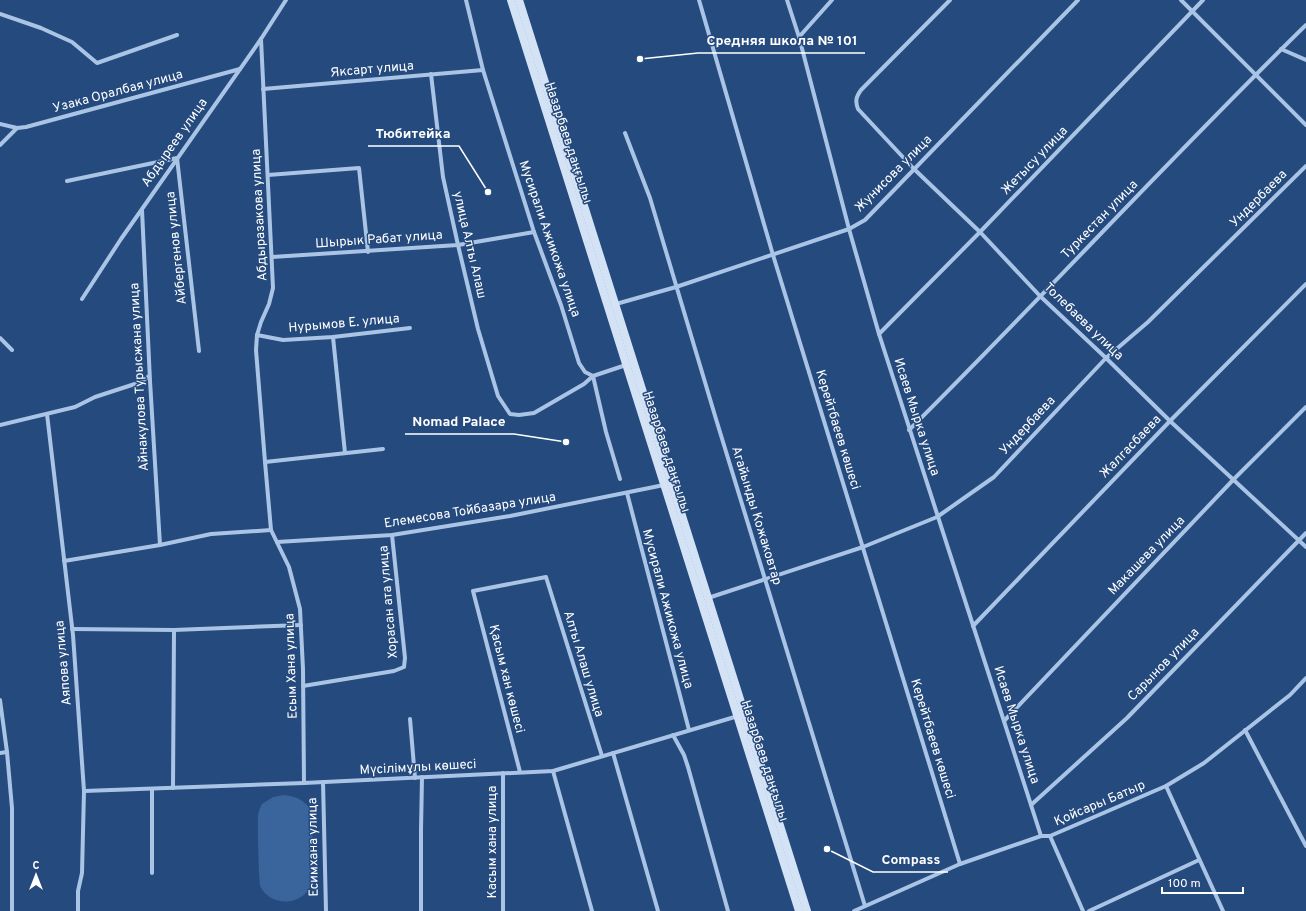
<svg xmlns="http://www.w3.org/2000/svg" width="1306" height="911" font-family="Overpass,sans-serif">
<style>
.green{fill:#39649c}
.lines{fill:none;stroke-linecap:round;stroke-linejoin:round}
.street{stroke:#aac4e6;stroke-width:4}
.secondary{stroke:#d4e2f5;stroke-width:8}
.labels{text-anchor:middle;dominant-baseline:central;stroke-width:3;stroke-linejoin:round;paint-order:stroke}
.street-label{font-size:13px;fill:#fff;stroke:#254a7e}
.leader{fill:none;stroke:#fff;stroke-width:1.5}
.callout-dot{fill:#fff;stroke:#254a7e;stroke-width:1.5}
.callout-label{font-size:14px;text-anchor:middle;font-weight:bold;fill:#fff;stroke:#254a7e;stroke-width:3;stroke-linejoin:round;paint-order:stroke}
</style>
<rect width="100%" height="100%" fill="#254a7e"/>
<path class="green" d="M 284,795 C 298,797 304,800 312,811 L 313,879 C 308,905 272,910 260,886 C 259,882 257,820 258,815 C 259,811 260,807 262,804 L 273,797 Z"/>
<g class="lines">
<g class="street">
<polyline points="466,0 483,70 534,232 561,305 579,363 585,372 593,376 606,432 620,479"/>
<polyline points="699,0 773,255 960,864"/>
<polyline points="787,0 799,37 849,229 879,334 1041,836"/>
<path d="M 950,0 L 861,90 C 856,97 855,101 858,109 L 914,169 L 980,232 L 1040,296 L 1106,358 L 1170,421 L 1306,547"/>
<polyline points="1181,0 1306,125"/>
<polyline points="0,14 41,28 72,42 97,63 177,35"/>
<polyline points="799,37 832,0"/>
<polyline points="261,39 273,288 269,304 261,322 257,335 256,350 265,462 271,530 289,567 300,609 303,669 304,783"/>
<polyline points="1281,49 1306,60"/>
<polyline points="431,74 443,177 458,245 478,329 498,396 510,414 519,415 534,413 584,384 593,376 626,365"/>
<polyline points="263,89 483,70"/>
<polyline points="0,124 17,128 26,127 240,69"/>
<polyline points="625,133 650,198 716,419 865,906"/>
<polyline points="0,145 17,128"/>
<polyline points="268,175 359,168 368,252"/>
<polyline points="67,181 177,158 199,351"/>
<polyline points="142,210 150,381 160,545"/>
<polyline points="272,257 458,245 534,232"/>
<polyline points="82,299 121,239 261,39 286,0"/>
<polyline points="616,304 676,287 849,229 865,220 1078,0"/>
<polyline points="879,334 980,232 1203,0"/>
<polyline points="257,335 283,340 333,337 410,328"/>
<polyline points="333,337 345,453"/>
<polyline points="0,338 12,350"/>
<polyline points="47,414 73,635 84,791 82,873 78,891 78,911"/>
<polyline points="0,425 75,407 95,397 141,382 149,376"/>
<path d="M 909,430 C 1043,297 1171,157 1306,25"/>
<polyline points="265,462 383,449"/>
<polyline points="627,493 689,730"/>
<polyline points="277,542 392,535 510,516 664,485"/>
<polyline points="64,561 160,545 211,534 271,530"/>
<polyline points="708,598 863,547 937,517 994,477 1106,358 1148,322 1306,166"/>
<polyline points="973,626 1170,421 1306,284"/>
<polyline points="72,629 174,630 301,625"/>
<polyline points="303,686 394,671 404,667 405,658 392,535"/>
<polyline points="0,700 7,752 12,808 12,911"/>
<polyline points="410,719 415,778"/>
<polyline points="1004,721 1233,480 1306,407"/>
<polyline points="1245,730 1306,846"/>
<polyline points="673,735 684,755 688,767 728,911"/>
<polyline points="0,753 7,752"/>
<polyline points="613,753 658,911"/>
<polyline points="553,771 592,911"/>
<polyline points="520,772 473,591 546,577 602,756"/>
<polyline points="323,782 326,911"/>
<polyline points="1166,786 1223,911"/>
<polyline points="173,788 174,630"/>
<polyline points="152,789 152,873"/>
<polyline points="84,791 304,783 553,771 738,716"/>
<polyline points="1031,805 1127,718 1306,533"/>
<polyline points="1050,836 1083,911"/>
<polyline points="421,911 421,830 422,777"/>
<polyline points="503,911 503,773"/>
<polyline points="854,911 960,864 1041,836 1050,836 1166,786 1204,763 1290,695 1306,678"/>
<polyline points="1089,911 1199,860"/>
</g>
<g class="secondary">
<polyline points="511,0 799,911"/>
<polyline points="519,0 807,911"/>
</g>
</g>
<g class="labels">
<g class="street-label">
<text transform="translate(372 70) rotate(-5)">Яксарт улица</text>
<text transform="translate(118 92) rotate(-15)">Узака Оралбая улица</text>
<text transform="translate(175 143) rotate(-55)">Абдыреев улица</text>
<text transform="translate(568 143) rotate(72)">Назарбаев даңғылы</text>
<text transform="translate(1035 161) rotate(-46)">Жетысу улица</text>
<text transform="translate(894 174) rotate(-45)">Жунисова улица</text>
<text transform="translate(1259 199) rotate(-45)">Ундербаева</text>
<text transform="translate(260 215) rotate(-93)">Абдыразакова улица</text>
<text transform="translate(1100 220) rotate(-46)">Туркестан улица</text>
<text transform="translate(549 239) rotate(71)">Мусирали Ажикожа улица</text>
<text transform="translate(379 240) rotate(-4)">Шырык Рабат улица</text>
<text transform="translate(469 245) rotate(77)">улица Алты Алаш</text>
<text transform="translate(177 248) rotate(-96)">Айбергенов улица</text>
<text transform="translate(1083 322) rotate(44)">Толебаева улица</text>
<text transform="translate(344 324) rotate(-5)">Нурымов Е. улица</text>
<text transform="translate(140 377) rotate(-93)">Айнакулова Турысжана улица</text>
<text transform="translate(916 417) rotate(72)">Исаев Мырка улица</text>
<text transform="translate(1028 426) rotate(-47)">Ундербаева</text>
<text transform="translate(837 430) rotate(73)">Керейтбаеев көшесі</text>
<text transform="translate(1131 447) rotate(-46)">Жалгасбаева</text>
<text transform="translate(666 452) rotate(72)">Назарбаев даңғылы</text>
<text transform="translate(470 511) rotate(-9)">Елемесова Тойбазара улица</text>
<text transform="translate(756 516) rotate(73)">Агайынды Кожаковтар</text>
<text transform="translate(1147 556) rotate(-46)">Макашева улица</text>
<text transform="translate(389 602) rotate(-95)">Хорасан ата улица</text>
<text transform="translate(667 609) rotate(75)">Мусирали Ажикожа улица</text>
<text transform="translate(64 663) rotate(-95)">Аяпова улица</text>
<text transform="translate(583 664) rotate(73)">Алты Алаш улица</text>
<text transform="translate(1164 665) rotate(-46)">Сарынов улица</text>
<text transform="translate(292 666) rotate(-92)">Есым Хана улица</text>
<text transform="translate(506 679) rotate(76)">Қасым хан көшесі</text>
<text transform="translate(1016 725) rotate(72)">Исаев Мырка улица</text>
<text transform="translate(932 739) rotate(73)">Керейтбаеев көшесі</text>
<text transform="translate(764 761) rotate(72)">Назарбаев даңғылы</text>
<text transform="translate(418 768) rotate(-3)">Мүсілімұлы көшесі</text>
<text transform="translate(1100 804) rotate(-23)">Қойсары Батыр</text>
<text transform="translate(493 842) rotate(-90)">Касым хана улица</text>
<text transform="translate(314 847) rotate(-91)">Есимхана улица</text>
</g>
</g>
<path class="leader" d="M640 59L698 53H865M488 192L459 146H368M566 442L514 434H405M827 849L873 872H948"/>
<g class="callout-dot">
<circle cx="640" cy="59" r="4"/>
<circle cx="488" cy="192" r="4"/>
<circle cx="566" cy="442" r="4"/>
<circle cx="827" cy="849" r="4"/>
</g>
<g class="callout-label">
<text x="782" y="45">Средняя школа № 101</text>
<text x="413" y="138">Тюбитейка</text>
<text x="459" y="426">Nomad Palace</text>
<text x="911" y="864">Compass</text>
</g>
<g transform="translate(36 875)" stroke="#254a7e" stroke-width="3" paint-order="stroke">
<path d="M0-3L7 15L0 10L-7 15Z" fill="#ffffff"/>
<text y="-6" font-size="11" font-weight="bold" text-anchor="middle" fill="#ffffff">С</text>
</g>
<path d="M1162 887v6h81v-6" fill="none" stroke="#ffffff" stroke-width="2"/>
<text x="1168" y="887" font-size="12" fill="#ffffff" stroke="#254a7e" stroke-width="3" paint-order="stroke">100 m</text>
</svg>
